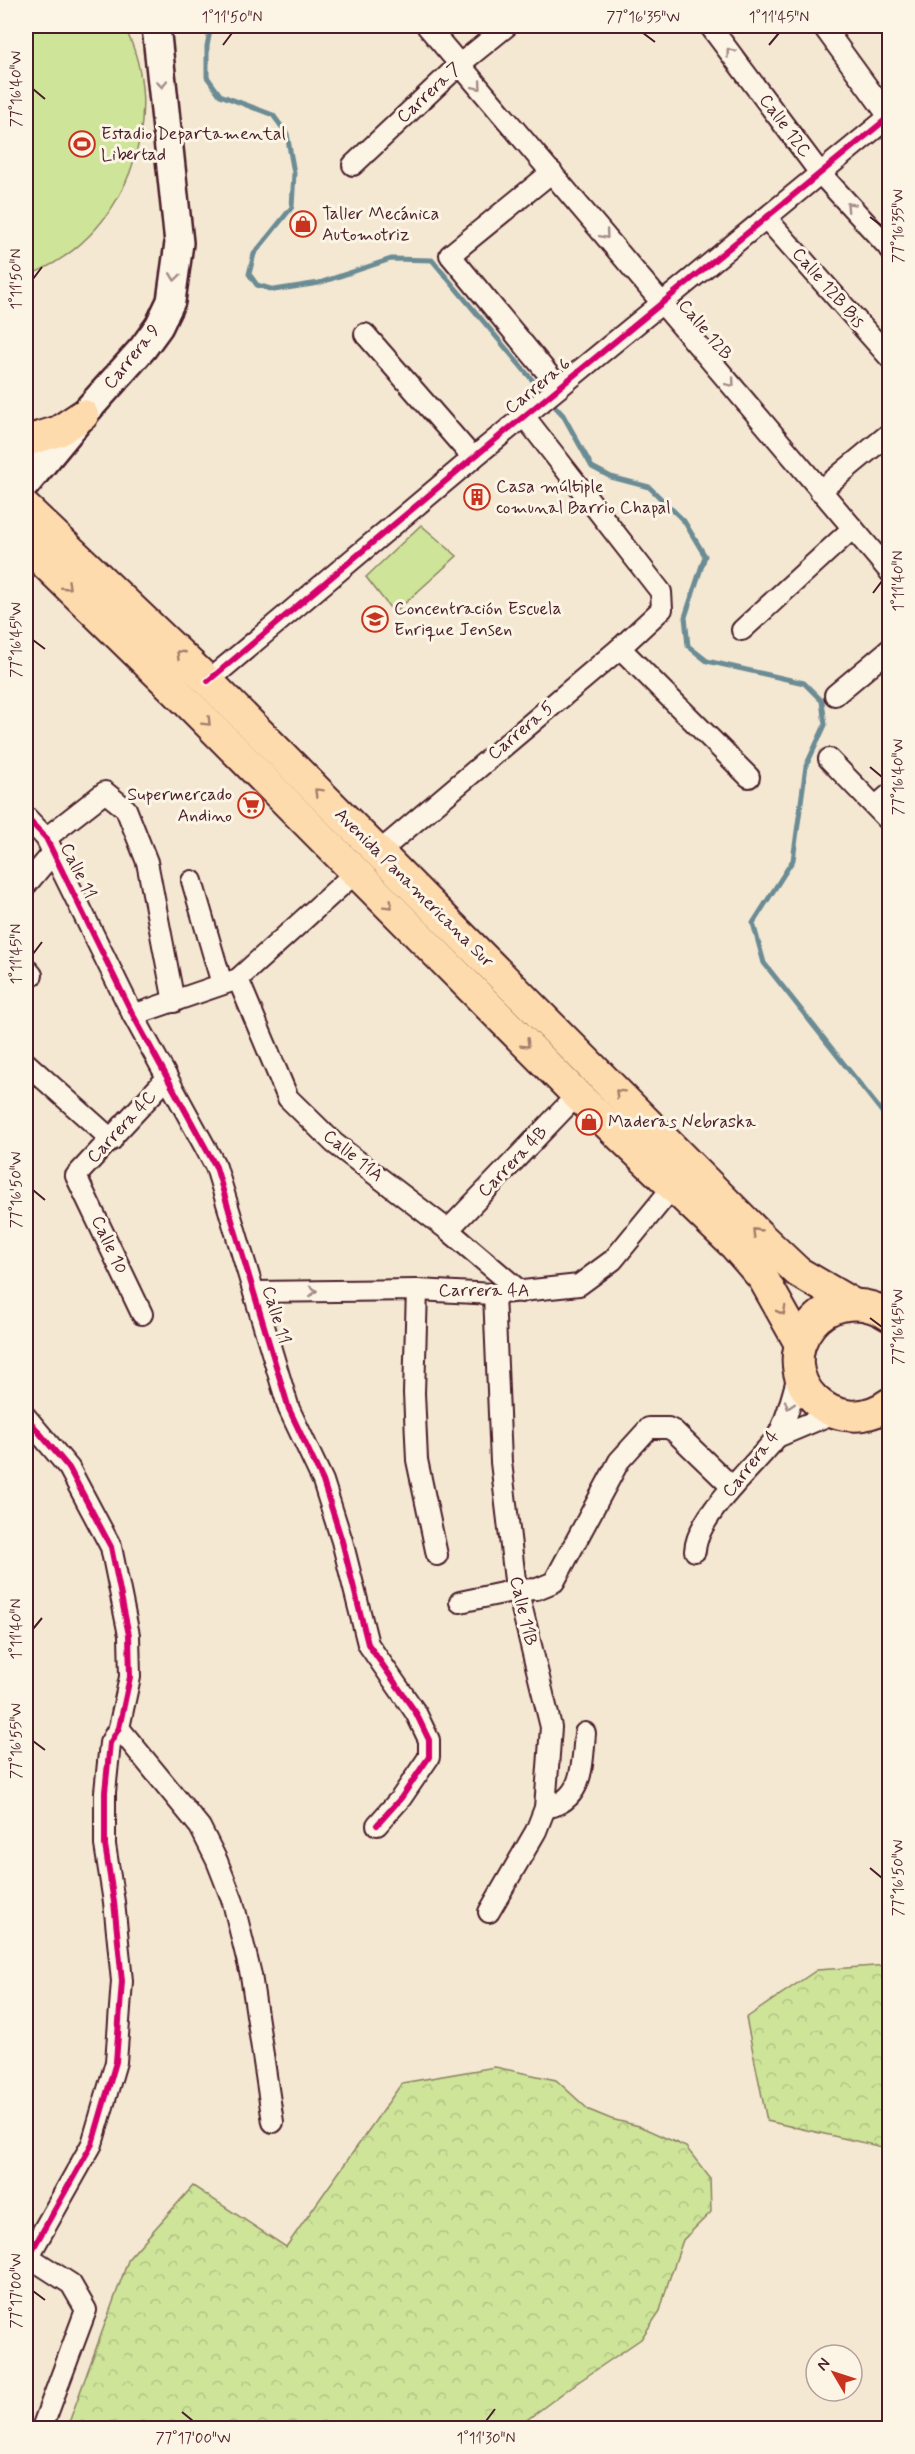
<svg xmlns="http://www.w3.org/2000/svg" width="915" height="2454" font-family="Mynerve,sans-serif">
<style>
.forest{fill:url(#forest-crowns);stroke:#8c8262;stroke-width:1.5}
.pitch{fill:#cde499;stroke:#8c8262;stroke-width:1.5}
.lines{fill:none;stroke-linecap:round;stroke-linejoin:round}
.stream{stroke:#6c8c95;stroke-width:5}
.street-casing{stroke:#4a1f2b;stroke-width:24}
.secondary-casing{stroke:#4a1f2b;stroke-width:32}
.primary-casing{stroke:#4a1f2b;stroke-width:34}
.street{stroke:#fcf5e5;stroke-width:20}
.secondary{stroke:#fcf5e5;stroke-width:27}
.primary{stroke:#fedbac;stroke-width:30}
.cycleway-casing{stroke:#fcf5e5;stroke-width:10}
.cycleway{stroke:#d6006c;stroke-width:6}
.oneway{stroke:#a38a88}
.oneway2{stroke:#a47d6c}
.ticks{fill:none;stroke:#4a1f2b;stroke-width:2}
.labels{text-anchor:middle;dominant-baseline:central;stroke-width:6;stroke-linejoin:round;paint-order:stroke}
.street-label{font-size:18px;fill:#4a1f2b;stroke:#fcf5e5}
.poi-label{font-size:18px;fill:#4a1f2b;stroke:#fcf5e5;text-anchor:start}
.neatline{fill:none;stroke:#4a1f2b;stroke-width:2}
.ticks-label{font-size:15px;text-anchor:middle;fill:#4a1f2b}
</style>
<defs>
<pattern id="forest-crowns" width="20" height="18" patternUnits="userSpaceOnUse" patternTransform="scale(1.5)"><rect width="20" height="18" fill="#cde499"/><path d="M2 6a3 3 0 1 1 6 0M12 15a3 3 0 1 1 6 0" fill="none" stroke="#b2c384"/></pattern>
</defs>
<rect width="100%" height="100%" fill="#f4e8d2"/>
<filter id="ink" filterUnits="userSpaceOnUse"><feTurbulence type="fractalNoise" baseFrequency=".0167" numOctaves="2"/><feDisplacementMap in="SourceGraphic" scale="12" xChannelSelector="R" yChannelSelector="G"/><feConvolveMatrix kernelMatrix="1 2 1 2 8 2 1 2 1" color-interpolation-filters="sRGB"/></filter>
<g filter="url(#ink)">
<g class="forest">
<polygon points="889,1965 889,2163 887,2148 767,2121 746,2018 817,1970"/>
<polygon points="495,2067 556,2080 589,2110 611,2119 639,2126 686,2147 710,2178 711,2212 683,2240 668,2283 660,2311 641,2339 571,2387 516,2428 67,2428 129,2258 193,2186 286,2247 402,2083"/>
</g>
<g class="pitch">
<path d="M 26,26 L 124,26 C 172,118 124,242 26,276 Z"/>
<polygon points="421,525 457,556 394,613 366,577"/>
</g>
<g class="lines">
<g class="stream">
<polyline points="211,26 207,46 207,77 220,95 273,115 287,134 294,173 292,207 254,254 249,274 257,285 274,290 319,283 391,259 432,260 544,394"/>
<polyline points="550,401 563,415 592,467 611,477 649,487 684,521 705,556 685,617 688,646 707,661 804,683 822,701 825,725 806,766 793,860 753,923 764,963 890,1122"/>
</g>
<g class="street-casing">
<g id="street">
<polyline points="427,26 890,572"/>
<polyline points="710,26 820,173 890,249"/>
<polyline points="823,26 890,118"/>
<polyline points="353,165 460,64 507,26"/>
<polyline points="552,172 450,255 559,387"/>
<polyline points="766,218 890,358"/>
<polyline points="365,334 473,458"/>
<polyline points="820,491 890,433"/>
<polyline points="742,630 853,528"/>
<polyline points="620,648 749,777"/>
<polyline points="208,681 473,458 890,116"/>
<polyline points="835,695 890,649"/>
<polyline points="829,759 890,822"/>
<polyline points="876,806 890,794"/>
<polyline points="26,817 46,838 133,1015 216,1167 289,1409 323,1481 342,1541 368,1644 416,1713 429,1740 429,1757 401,1798 377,1825"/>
<polyline points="46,838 105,792 126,809 147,862 174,1002"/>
<polyline points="379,852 620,648 662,609 661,592 524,416"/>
<polyline points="192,881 222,984"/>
<polyline points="26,885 52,854"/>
<polyline points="26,968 32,975"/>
<polyline points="238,979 288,1098 334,1143 448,1230 521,1292"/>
<polyline points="133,1015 238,979 355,873"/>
<polyline points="26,1063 112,1140"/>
<polyline points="448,1230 577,1095"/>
<polyline points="417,1290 414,1393 417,1460 437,1555"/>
<polyline points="254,1292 417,1290 494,1294 579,1285 613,1260 672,1188"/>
<polyline points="142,1314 76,1176 167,1078"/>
<polyline points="26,1417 69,1468 111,1547 129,1635 130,1677 119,1728 110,1743 105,1792 105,1845 114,1902 122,1981 116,2062 92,2144 26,2261"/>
<polyline points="777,1437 834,1413"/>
<path d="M 695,1551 C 697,1515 754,1467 776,1438 C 786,1425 794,1389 799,1372"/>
<polyline points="460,1602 517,1590 537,1589 554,1582 619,1461 649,1428 668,1428 674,1431 732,1487"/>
<polyline points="119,1728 200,1827 217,1861 233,1902 251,1975 273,2122"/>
<path d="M 545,1808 C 584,1801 582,1765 585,1733"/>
<polyline points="489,1912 536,1831 545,1808 551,1727 515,1580 501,1462 494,1294"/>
<polyline points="26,2255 71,2284 86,2310 42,2428"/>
</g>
</g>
<g class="secondary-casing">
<polyline id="secondary" points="26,484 83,415 143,348 159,326 171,301 179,243 156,26"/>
</g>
<g class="primary-casing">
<g id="primary">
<polyline points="26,441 59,431 83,415"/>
<polyline points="26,508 208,681 762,1238 798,1272 853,1304"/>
<polyline points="26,545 188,703 577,1095 735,1246 763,1278 800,1344"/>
<path d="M 890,1316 C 875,1306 859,1302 842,1306 C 830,1308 819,1315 811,1325 C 769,1377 835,1444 890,1403"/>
</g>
</g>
<use href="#street" class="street"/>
<use href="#secondary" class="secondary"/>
<use href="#primary" class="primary"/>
<g class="cycleway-casing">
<g id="cycleway">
<polyline points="208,681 473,458 890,116"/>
<polyline points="26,817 46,838 133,1015 216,1167 289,1409 323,1481 342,1541 368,1644 416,1713 429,1740 429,1757 401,1798 377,1825"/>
<polyline points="26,1417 69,1468 111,1547 129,1635 130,1677 119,1728 110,1743 105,1792 105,1845 114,1902 122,1981 116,2062 92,2144 26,2261"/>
</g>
</g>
<use href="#cycleway" class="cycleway"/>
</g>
<defs><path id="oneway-chevron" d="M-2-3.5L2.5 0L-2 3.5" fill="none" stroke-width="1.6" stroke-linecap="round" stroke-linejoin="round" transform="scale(1.5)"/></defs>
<g class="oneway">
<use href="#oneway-chevron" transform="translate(730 52) rotate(-127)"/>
<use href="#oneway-chevron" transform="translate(162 84) rotate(84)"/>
<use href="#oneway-chevron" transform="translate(478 86) rotate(50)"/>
<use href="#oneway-chevron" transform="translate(850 206) rotate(-133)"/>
<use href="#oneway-chevron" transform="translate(605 235) rotate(50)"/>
<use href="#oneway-chevron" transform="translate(175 277) rotate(97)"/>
<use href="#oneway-chevron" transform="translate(731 383) rotate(50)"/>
<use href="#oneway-chevron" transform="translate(313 1291) rotate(-1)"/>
<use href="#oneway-chevron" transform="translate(789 1405) rotate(108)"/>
</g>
<g class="oneway2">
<use href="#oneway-chevron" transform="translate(67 586) rotate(44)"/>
<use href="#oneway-chevron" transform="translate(180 654) rotate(-136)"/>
<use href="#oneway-chevron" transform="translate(207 722) rotate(45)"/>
<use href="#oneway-chevron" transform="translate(318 792) rotate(-135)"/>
<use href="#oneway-chevron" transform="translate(389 905) rotate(45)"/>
<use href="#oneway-chevron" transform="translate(526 1044) rotate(45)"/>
<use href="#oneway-chevron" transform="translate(619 1093) rotate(-135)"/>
<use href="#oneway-chevron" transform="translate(756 1232) rotate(-134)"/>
<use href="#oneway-chevron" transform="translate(782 1311) rotate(62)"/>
</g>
</g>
<path class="ticks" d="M 643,33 L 655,42M 223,45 L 232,33M 769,45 L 779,33M 33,89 L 45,99M 870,217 L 882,226M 33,279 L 42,267M 873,593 L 882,581M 33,640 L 45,649M 870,767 L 882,777M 33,954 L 42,942M 33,1190 L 45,1200M 870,1318 L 882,1327M 33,1629 L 42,1618M 33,1741 L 45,1750M 870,1868 L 882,1878M 33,2291 L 45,2300M 182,2412 L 193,2421M 486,2421 L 495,2409"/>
<defs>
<g id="stadium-ring" transform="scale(1.35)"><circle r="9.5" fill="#fcf5e5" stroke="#c8321e" stroke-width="1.5"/><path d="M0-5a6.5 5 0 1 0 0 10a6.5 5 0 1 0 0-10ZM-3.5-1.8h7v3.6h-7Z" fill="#c8321e"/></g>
<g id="shop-ring" transform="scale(1.35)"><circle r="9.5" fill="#fcf5e5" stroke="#c8321e" stroke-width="1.5"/><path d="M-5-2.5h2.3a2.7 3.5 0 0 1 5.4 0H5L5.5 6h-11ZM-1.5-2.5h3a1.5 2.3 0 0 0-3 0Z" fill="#c8321e"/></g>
<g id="building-ring" transform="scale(1.35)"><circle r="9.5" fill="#fcf5e5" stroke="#c8321e" stroke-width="1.5"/><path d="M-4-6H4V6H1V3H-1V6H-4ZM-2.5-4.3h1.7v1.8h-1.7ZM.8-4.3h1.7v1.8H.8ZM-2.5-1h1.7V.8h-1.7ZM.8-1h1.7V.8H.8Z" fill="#c8321e"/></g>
<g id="school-ring" transform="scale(1.35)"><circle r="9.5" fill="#fcf5e5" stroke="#c8321e" stroke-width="1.5"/><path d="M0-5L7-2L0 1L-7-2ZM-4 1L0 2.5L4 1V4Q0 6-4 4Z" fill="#c8321e"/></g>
<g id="supermarket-ring" transform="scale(1.35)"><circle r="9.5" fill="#fcf5e5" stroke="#c8321e" stroke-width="1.5"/><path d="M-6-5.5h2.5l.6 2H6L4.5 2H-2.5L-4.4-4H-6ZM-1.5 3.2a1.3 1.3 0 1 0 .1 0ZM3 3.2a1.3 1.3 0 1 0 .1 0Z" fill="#c8321e"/></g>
</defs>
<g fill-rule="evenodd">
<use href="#stadium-ring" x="82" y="144"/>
<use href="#shop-ring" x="303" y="224"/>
<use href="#building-ring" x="477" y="497"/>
<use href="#school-ring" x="375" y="619"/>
<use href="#supermarket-ring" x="251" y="805"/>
<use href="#shop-ring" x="589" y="1122"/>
</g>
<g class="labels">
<g class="street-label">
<text transform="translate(429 93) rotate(-43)">Carrera 7</text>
<text transform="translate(785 126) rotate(53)">Calle 12C</text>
<text transform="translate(828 288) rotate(49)">Calle 12B Bis</text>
<text transform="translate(705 330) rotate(50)">Calle 12B</text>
<text transform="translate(132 357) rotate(-51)">Carrera 9</text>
<text transform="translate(538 386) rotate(-39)">Carrera 6</text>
<text transform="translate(521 731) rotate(-40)">Carrera 5</text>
<text transform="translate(78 871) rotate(64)">Calle 11</text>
<text transform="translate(414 888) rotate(45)">Avenida Panamericana Sur</text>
<text transform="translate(122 1127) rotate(-47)">Carrera 4C</text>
<text transform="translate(353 1156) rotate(39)">Calle 11A</text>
<text transform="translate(513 1162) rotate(-46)">Carrera 4B</text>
<text transform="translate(109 1245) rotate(65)">Calle 10</text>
<text x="484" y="1291">Carrera 4A</text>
<text transform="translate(276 1315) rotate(73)">Calle 11</text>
<text transform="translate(751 1464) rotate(-52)">Carrera 4</text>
<text transform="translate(523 1611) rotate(77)">Calle 11B</text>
</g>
<g class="poi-label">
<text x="101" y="134">Estadio Departamental<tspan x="101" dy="21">Libertad</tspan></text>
<text x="322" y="214">Taller Mecánica<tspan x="322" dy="21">Automotriz</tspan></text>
<text x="496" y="487">Casa múltiple<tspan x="496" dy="21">comunal Barrio Chapal</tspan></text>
<text x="394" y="609">Concentración Escuela<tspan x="394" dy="21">Enrique Jensen</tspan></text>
<text x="232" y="795" text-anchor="end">Supermercado<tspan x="232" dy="21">Andino</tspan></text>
<text x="608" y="1122">Maderas Nebraska</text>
</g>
</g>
<rect width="915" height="2454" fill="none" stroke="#fcf5e5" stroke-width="66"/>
<g transform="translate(834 2373) rotate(309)"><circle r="28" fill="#fcf5e5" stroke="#b59f9b" stroke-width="1.5"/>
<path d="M0-4.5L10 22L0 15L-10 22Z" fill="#c8321e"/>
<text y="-9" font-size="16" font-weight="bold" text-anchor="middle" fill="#4a1f2b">N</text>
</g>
<rect x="33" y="33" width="849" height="2388" class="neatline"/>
<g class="ticks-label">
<text x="232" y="22">1°11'50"N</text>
<text x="643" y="22">77°16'35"W</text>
<text x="779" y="22">1°11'45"N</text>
<text transform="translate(16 89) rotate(-90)" y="5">77°16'40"W</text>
<text transform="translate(898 226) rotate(-90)" y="5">77°16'35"W</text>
<text transform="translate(16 279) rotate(-90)" y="5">1°11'50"N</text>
<text transform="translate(898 581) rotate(-90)" y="5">1°11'40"N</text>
<text transform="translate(16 640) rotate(-90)" y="5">77°16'45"W</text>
<text transform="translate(898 777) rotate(-90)" y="5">77°16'40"W</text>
<text transform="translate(16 954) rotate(-90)" y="5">1°11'45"N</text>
<text transform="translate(16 1190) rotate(-90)" y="5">77°16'50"W</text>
<text transform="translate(898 1327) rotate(-90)" y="5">77°16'45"W</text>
<text transform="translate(16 1629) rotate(-90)" y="5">1°11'40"N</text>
<text transform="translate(16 1741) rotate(-90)" y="5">77°16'55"W</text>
<text transform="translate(898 1878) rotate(-90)" y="5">77°16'50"W</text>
<text transform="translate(16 2291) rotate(-90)" y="5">77°17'00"W</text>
<text x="193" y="2443">77°17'00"W</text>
<text x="486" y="2443">1°11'30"N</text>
</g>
</svg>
